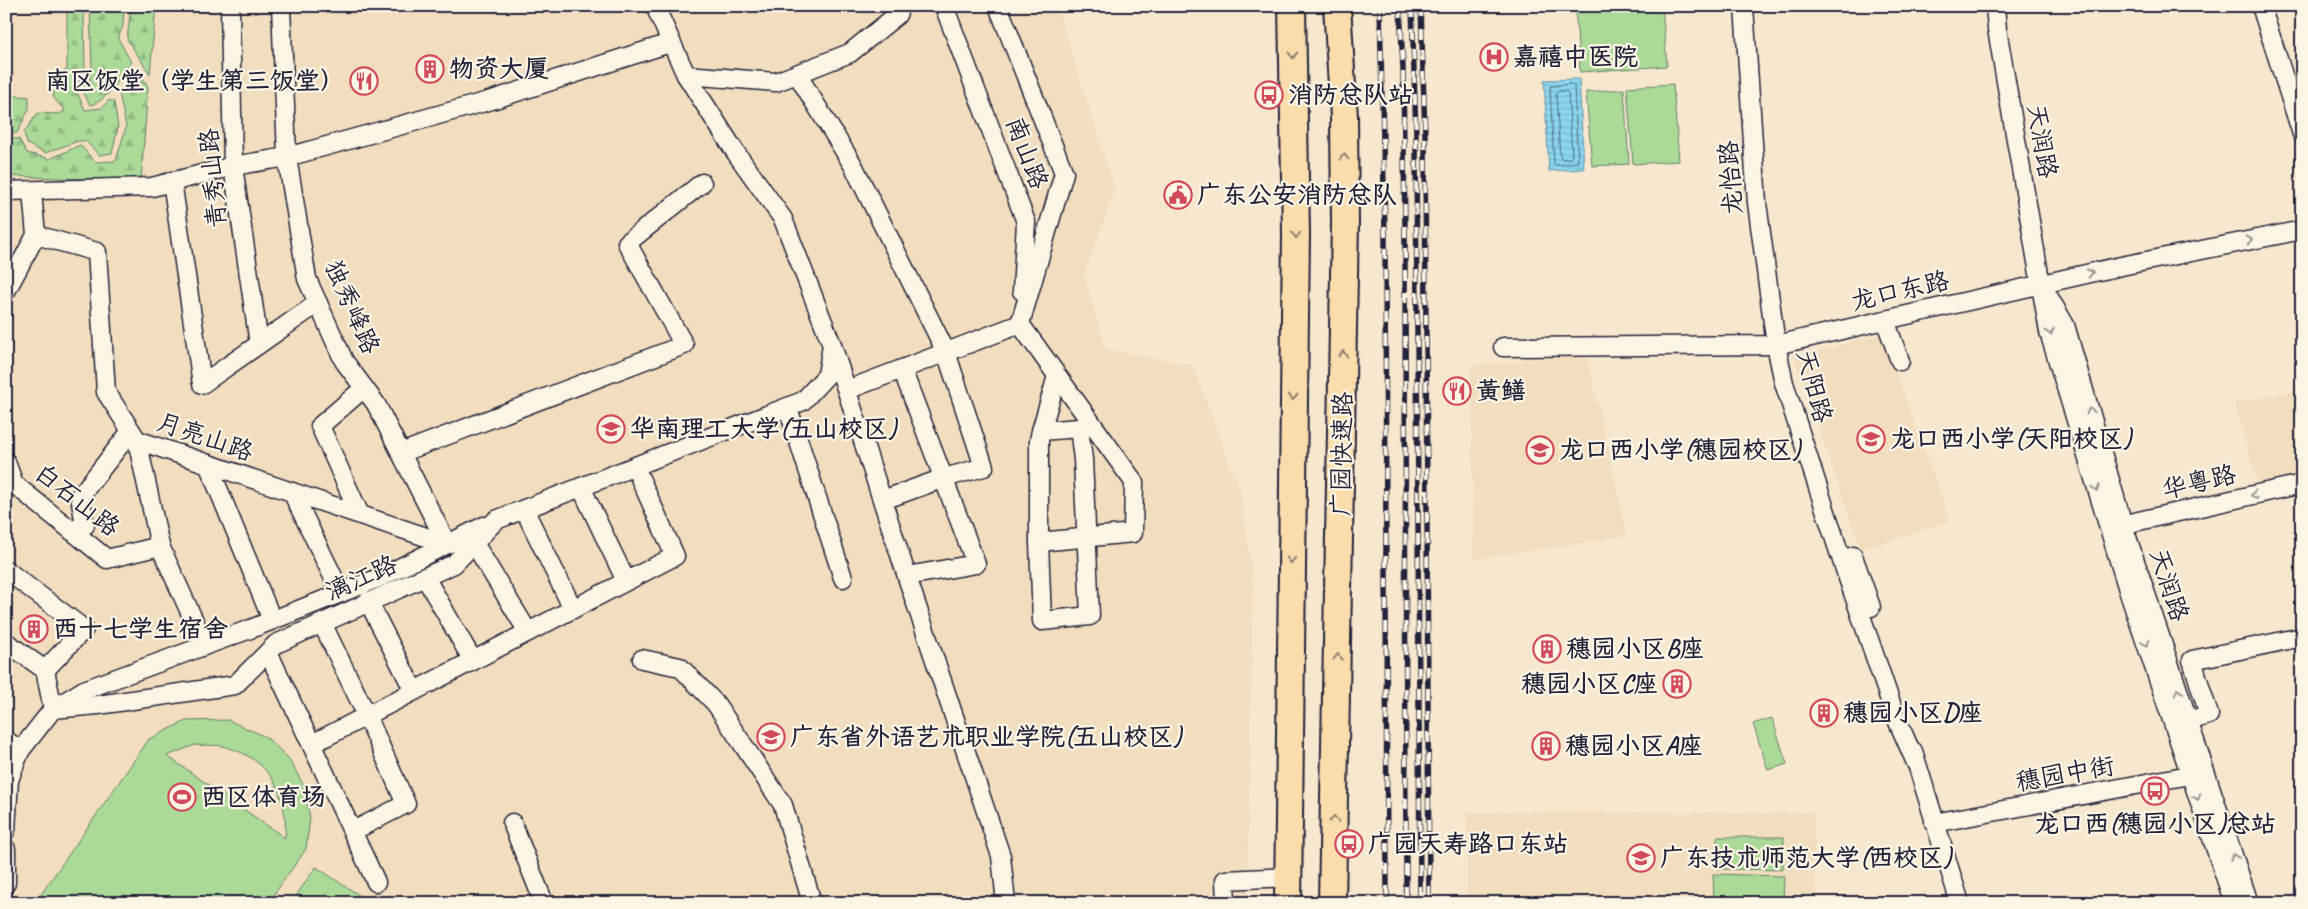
<svg xmlns="http://www.w3.org/2000/svg" width="2308" height="909" font-family="Caveat,'LXGW WenKai TC',sans-serif">
<style>
.built{fill:#f2ddbe}
.forest{fill:url(#forest-firs);stroke:#667e6a}
.park{fill:#aad998;stroke:#667e6a;fill-rule:evenodd}
.water{fill:url(#water-rules);stroke:#628fa6}
.lines{fill:none;stroke-linecap:round;stroke-linejoin:round}
.shore{stroke:#4c6a82;stroke-width:1}
.minor-casing{stroke:#22223b;stroke-width:21}
.highway-casing{stroke:#22223b;stroke-width:30}
.minor{stroke:#fcf5e5;stroke-width:18}
.highway{stroke:#faddab;stroke-width:26}
.rail-casing{stroke:#22223b;stroke-width:5.5}
.rail{stroke:#fcf5e5;stroke-width:4;stroke-dasharray:11;stroke-linecap:butt}
.oneway{stroke:#8e8073}
.oneway2{stroke:#9a9698}
.labels{text-anchor:middle;dominant-baseline:central;stroke-width:4.5;stroke-linejoin:round;paint-order:stroke}
.poi-label{font-size:25px;font-weight:bold;fill:#22223b;stroke:#fcf5e5;text-anchor:start}
.street-label{font-size:25px;fill:#22223b;stroke:#fcf5e5}
</style>
<defs>
<pattern id="forest-firs" width="22" height="20" patternUnits="userSpaceOnUse" patternTransform="scale(1.25)"><rect width="22" height="20" fill="#aad998"/><path d="M5 1l3.5 6h-7zM16 11l3.5 6h-7z" fill="#92ba84"/></pattern>
<pattern id="water-rules" width="6" height="5" patternUnits="userSpaceOnUse" patternTransform="scale(1.25)"><rect width="6" height="5" fill="#8cd7ed"/><path d="M0 2.5h6" fill="none" stroke="#78b8cc"/></pattern>
</defs>
<rect width="100%" height="100%" fill="#f6e7ce"/>
<filter id="ink" filterUnits="userSpaceOnUse"><feTurbulence type="fractalNoise" baseFrequency=".02" numOctaves="2"/><feDisplacementMap in="SourceGraphic" scale="10" xChannelSelector="R" yChannelSelector="G"/><feConvolveMatrix kernelMatrix="1 2 1 2 8 2 1 2 1" color-interpolation-filters="sRGB"/></filter>
<g filter="url(#ink)">
<g class="built">
<polygon points="6,6 1057,6 1115,190 1084,275 1106,349 1192,365 1241,493 1253,586 1247,903 6,903"/>
<polygon points="1882,334 1950,521 1861,550 1794,357"/>
<polygon points="1587,356 1627,536 1474,559 1471,365"/>
<polygon points="2302,389 2302,474 2258,483 2234,403"/>
<polygon points="1467,812 1814,813 1815,903 1467,903"/>
</g>
<g class="forest">
<polygon points="67,6 84,6 85,76 74,85 85,110 102,108 109,100 114,102 118,127 112,153 99,155 86,141 78,141 45,153 27,144 24,132 38,113 59,114 65,111 53,97 59,73 67,70"/>
<path d="M 90,6 L 124,6 L 123,26 L 118,38 L 131,62 C 120,76 109,101 90,105 L 80,87 L 88,82 L 92,69 Z"/>
<polygon points="131,6 156,6 150,74 127,39"/>
<polygon points="6,54 9,95 29,97 29,109 17,133 6,133"/>
<polygon points="140,73 148,87 141,181 6,176 6,138 19,139 27,153 50,159 80,145 95,162 116,161 126,127 119,93"/>
</g>
<g class="park">
<polygon points="1575,6 1662,6 1667,66 1580,72"/>
<polygon points="1673,84 1679,161 1633,164 1627,87"/>
<polygon points="1624,89 1629,164 1592,166 1586,92"/>
<polygon points="1772,718 1787,764 1768,770 1753,724"/>
<path d="M 228,720 L 266,737 L 289,759 L 304,786 L 310,818 L 306,849 L 268,903 L 35,903 L 149,739 L 186,721 ZM 195,745 C 204,746 216,744 226,747 C 270,759 288,794 285,838 L 167,756 Z"/>
<polygon points="1717,837 1784,837 1783,870 1717,869"/>
<polygon points="316,867 371,903 291,903"/>
<polygon points="1713,874 1784,876 1783,903 1714,903"/>
</g>
<polygon class="water" points="1579,79 1584,169 1549,171 1544,80"/>
<g class="lines">
<g class="shore">
<polygon points="1572,84 1574,86 1578,162 1556,165 1554,163 1550,87"/>
<polygon points="1559,91 1566,91 1568,93 1572,156 1570,158 1562,159 1560,157 1556,94"/>
</g>
<g class="minor-casing">
<g id="minor">
<polyline points="230,6 233,166 259,344"/>
<polyline points="281,6 287,157 307,279 344,361 376,404 447,544"/>
<polyline points="655,6 686,75 736,153 783,219 832,345 909,583 1001,856 1006,903"/>
<polyline points="944,6 1026,222 1022,291"/>
<polyline points="998,6 1064,173 1020,324"/>
<polyline points="1744,6 1757,203 1776,345 1784,383 1838,549 1895,715 1916,763"/>
<polyline points="1995,6 1997,29 2049,332 2129,593 2234,903"/>
<polyline points="2261,6 2302,134"/>
<polyline points="797,74 853,165 946,352 984,467 944,478 883,500"/>
<polyline points="686,75 776,82 850,53 897,15 900,6"/>
<polyline points="172,181 202,384 318,303"/>
<polyline points="6,191 152,187 233,166 287,157 492,100 670,43"/>
<polyline points="36,235 97,252 106,392 137,440 447,544"/>
<polyline points="6,291 36,235 32,192"/>
<polyline points="2047,294 2065,325 2123,525 2249,903"/>
<polyline points="1885,320 1900,361"/>
<polyline points="1020,324 1134,482 1133,533 1039,542"/>
<polyline points="1503,347 1776,345 2121,266 2302,230"/>
<polyline points="902,369 976,564 907,576"/>
<polyline points="847,390 1020,324"/>
<polyline points="788,408 843,578"/>
<polyline points="1041,431 1079,428 1083,459 1090,616 1042,621 1039,542 1039,440 1041,431 1057,376"/>
<polyline points="137,440 160,546 205,645"/>
<polyline points="401,453 684,345 627,243 702,183"/>
<polyline points="6,462 14,484 107,559 160,546"/>
<polyline points="208,464 272,620"/>
<polyline points="581,487 626,581"/>
<polyline points="292,492 341,593"/>
<polyline points="524,509 573,609"/>
<polyline points="360,515 320,426 364,388"/>
<polyline points="2112,527 2302,484"/>
<polyline points="72,531 85,525 80,496 131,431"/>
<polyline points="474,543 528,632"/>
<polyline points="1853,556 1871,607"/>
<polyline points="6,570 84,629 45,670"/>
<polyline points="425,577 473,661"/>
<polyline points="368,601 414,691"/>
<polyline points="322,623 367,716 406,804 353,831"/>
<polyline points="6,642 45,670 53,709 84,690 253,628 381,577 484,526"/>
<polyline points="268,652 376,882"/>
<polyline points="642,659 680,667 716,704 783,805 812,903"/>
<polyline points="2188,721 2209,715 2192,660 2302,637"/>
<polyline points="6,740 20,751"/>
<polyline points="312,744 675,556 635,467"/>
<polyline points="1913,751 1960,903"/>
<polyline points="512,823 544,903"/>
<polyline points="1934,823 2200,773"/>
<polyline points="6,830 9,780 20,751 53,709 98,705 235,685 276,644 454,564 496,520 803,401 827,375 832,345"/>
<polyline points="6,849 6,883"/>
<polyline points="1226,903 1225,880 1288,877"/>
</g>
</g>
<g class="highway-casing">
<g id="highway">
<polyline points="1288,903 1296,234 1292,6"/>
<polyline points="1332,903 1345,223 1344,117 1337,6"/>
</g>
</g>
<use href="#minor" class="minor"/>
<use href="#highway" class="highway"/>
<g class="rail-casing">
<g id="rail">
<polyline points="1380,6 1385,232 1387,903"/>
<polyline points="1400,6 1403,68 1405,230 1406,903"/>
<polyline points="1412,6 1416,135 1420,903"/>
<polyline points="1421,6 1425,136 1429,903"/>
</g>
</g>
<use href="#rail" class="rail"/>
</g>
<defs><path id="oneway-chevron" d="M-2-3.5L2.5 0L-2 3.5" fill="none" stroke-width="1.6" stroke-linecap="round" stroke-linejoin="round" transform="scale(1.25)"/></defs>
<g class="oneway">
<use href="#oneway-chevron" transform="translate(1293 55) rotate(89)"/>
<use href="#oneway-chevron" transform="translate(1344 157) rotate(-91)"/>
<use href="#oneway-chevron" transform="translate(1296 235) rotate(90)"/>
<use href="#oneway-chevron" transform="translate(1343 354) rotate(-89)"/>
<use href="#oneway-chevron" transform="translate(1293 397) rotate(91)"/>
<use href="#oneway-chevron" transform="translate(1291 560) rotate(91)"/>
<use href="#oneway-chevron" transform="translate(1338 657) rotate(-89)"/>
<use href="#oneway-chevron" transform="translate(1334 819) rotate(-89)"/>
</g>
<g class="oneway2">
<use href="#oneway-chevron" transform="translate(2249 240) rotate(-11)"/>
<use href="#oneway-chevron" transform="translate(2090 273) rotate(-13)"/>
<use href="#oneway-chevron" transform="translate(2050 332) rotate(77)"/>
<use href="#oneway-chevron" transform="translate(2090 411) rotate(-106)"/>
<use href="#oneway-chevron" transform="translate(2096 488) rotate(74)"/>
<use href="#oneway-chevron" transform="translate(2254 495) rotate(167)"/>
<use href="#oneway-chevron" transform="translate(2146 643) rotate(72)"/>
<use href="#oneway-chevron" transform="translate(2178 692) rotate(-109)"/>
<use href="#oneway-chevron" transform="translate(2197 797) rotate(71)"/>
<use href="#oneway-chevron" transform="translate(2234 857) rotate(-109)"/>
</g>
</g>
<defs>
<g id="hospital-ring" transform="scale(1.4375)"><circle r="9.5" fill="#fcf5e5" stroke="#d1495b" stroke-width="1.5"/><path d="M-5-5h3v3.5h4V-5h3V5h-3V1.5h-4V5h-3Z" fill="#d1495b"/></g>
<g id="building-ring" transform="scale(1.4375)"><circle r="9.5" fill="#fcf5e5" stroke="#d1495b" stroke-width="1.5"/><path d="M-4-6H4V6H1V3H-1V6H-4ZM-2.5-4.3h1.7v1.8h-1.7ZM.8-4.3h1.7v1.8H.8ZM-2.5-1h1.7V.8h-1.7ZM.8-1h1.7V.8H.8Z" fill="#d1495b"/></g>
<g id="restaurant-ring" transform="scale(1.4375)"><circle r="9.5" fill="#fcf5e5" stroke="#d1495b" stroke-width="1.5"/><path d="M-5-6h1v4h1v-4h1v4h1v-4h1v5L-1.5 .5V6h-2V.5L-5-1ZM5-6V6H3V1.5H1.5Q1.5-4 5-6Z" fill="#d1495b"/></g>
<g id="bus-ring" transform="scale(1.4375)"><circle r="9.5" fill="#fcf5e5" stroke="#d1495b" stroke-width="1.5"/><path d="M-5-6H5V4H4V6H2V4H-2V6H-4V4H-5ZM-3.5-4V0h7V-4ZM-3.5 1.2v1.5H-2V1.2ZM2 1.2v1.5H3.5V1.2Z" fill="#d1495b"/></g>
<g id="civic-ring" transform="scale(1.4375)"><circle r="9.5" fill="#fcf5e5" stroke="#d1495b" stroke-width="1.5"/><path d="M-.6-6.5H3V-4.5H.6V-3L4-1V1h2V6H-6V1h2V-1L-.6-3ZM-1.2 2.5V6h2.4V2.5Z" fill="#d1495b"/></g>
<g id="university-ring" transform="scale(1.4375)"><circle r="9.5" fill="#fcf5e5" stroke="#d1495b" stroke-width="1.5"/><path d="M0-5L7-2L0 1L-7-2ZM-4 1L0 2.5L4 1V4Q0 6-4 4Z" fill="#d1495b"/></g>
<g id="school-ring" transform="scale(1.4375)"><circle r="9.5" fill="#fcf5e5" stroke="#d1495b" stroke-width="1.5"/><path d="M0-5L7-2L0 1L-7-2ZM-4 1L0 2.5L4 1V4Q0 6-4 4Z" fill="#d1495b"/></g>
<g id="stadium-ring" transform="scale(1.4375)"><circle r="9.5" fill="#fcf5e5" stroke="#d1495b" stroke-width="1.5"/><path d="M0-5a6.5 5 0 1 0 0 10a6.5 5 0 1 0 0-10ZM-3.5-1.8h7v3.6h-7Z" fill="#d1495b"/></g>
</defs>
<g fill-rule="evenodd">
<use href="#hospital-ring" x="1494" y="57"/>
<use href="#building-ring" x="430" y="69"/>
<use href="#restaurant-ring" x="364" y="81"/>
<use href="#bus-ring" x="1269" y="95"/>
<use href="#civic-ring" x="1178" y="195"/>
<use href="#restaurant-ring" x="1457" y="391"/>
<use href="#university-ring" x="611" y="429"/>
<use href="#school-ring" x="1871" y="439"/>
<use href="#school-ring" x="1540" y="450"/>
<use href="#building-ring" x="34" y="629"/>
<use href="#building-ring" x="1547" y="649"/>
<use href="#building-ring" x="1677" y="684"/>
<use href="#building-ring" x="1824" y="713"/>
<use href="#university-ring" x="771" y="737"/>
<use href="#building-ring" x="1546" y="746"/>
<use href="#bus-ring" x="2155" y="791"/>
<use href="#stadium-ring" x="182" y="797"/>
<use href="#bus-ring" x="1349" y="844"/>
<use href="#university-ring" x="1641" y="858"/>
</g>
<g class="labels">
<g class="poi-label">
<text x="1513" y="57">嘉禧中医院</text>
<text x="449" y="69">物资大厦</text>
<text x="345" y="81" text-anchor="end">南区饭堂（学生第三饭堂）</text>
<text x="1288" y="95">消防总队站</text>
<text x="1197" y="195">广东公安消防总队</text>
<text x="1476" y="391">黄鳝</text>
<text x="630" y="429">华南理工大学(五山校区)</text>
<text x="1890" y="439">龙口西小学(天阳校区)</text>
<text x="1559" y="450">龙口西小学(穗园校区)</text>
<text x="53" y="629">西十七学生宿舍</text>
<text x="1566" y="649">穗园小区B座</text>
<text x="1658" y="684" text-anchor="end">穗园小区C座</text>
<text x="1843" y="713">穗园小区D座</text>
<text x="790" y="737">广东省外语艺术职业学院(五山校区)</text>
<text x="1565" y="746">穗园小区A座</text>
<text x="201" y="797">西区体育场</text>
<text x="2155" y="824" text-anchor="middle">龙口西(穗园小区)总站</text>
<text x="1368" y="844">广园天寿路口东站</text>
<text x="1660" y="858">广东技术师范大学(西校区)</text>
</g>
<g class="street-label">
<text transform="translate(2042 141) rotate(80)">天润路</text>
<text transform="translate(1027 153) rotate(69)">南山路</text>
<text transform="translate(213 178) rotate(-95)">青秀山路</text>
<text transform="translate(1731 178) rotate(-94)">龙怡路</text>
<text transform="translate(1900 291) rotate(-13)">龙口东路</text>
<text transform="translate(352 307) rotate(66)">独秀峰路</text>
<text transform="translate(1814 386) rotate(75)">天阳路</text>
<text transform="translate(205 437) rotate(19)">月亮山路</text>
<text transform="translate(1342 454) rotate(-89)">广园快速路</text>
<text transform="translate(2199 482) rotate(-13)">华粤路</text>
<text transform="translate(77 500) rotate(38)">白石山路</text>
<text transform="translate(361 578) rotate(-24)">漓江路</text>
<text transform="translate(2169 585) rotate(72)">天润路</text>
<text transform="translate(2065 774) rotate(-10)">穗园中街</text>
</g>
</g>
<rect width="2308" height="909" fill="none" stroke="#fcf5e5" stroke-width="25"/>
<rect x="12" y="12" width="2283" height="884" fill="none" stroke="#22223b" stroke-width="2" filter="url(#ink)"/>
</svg>
